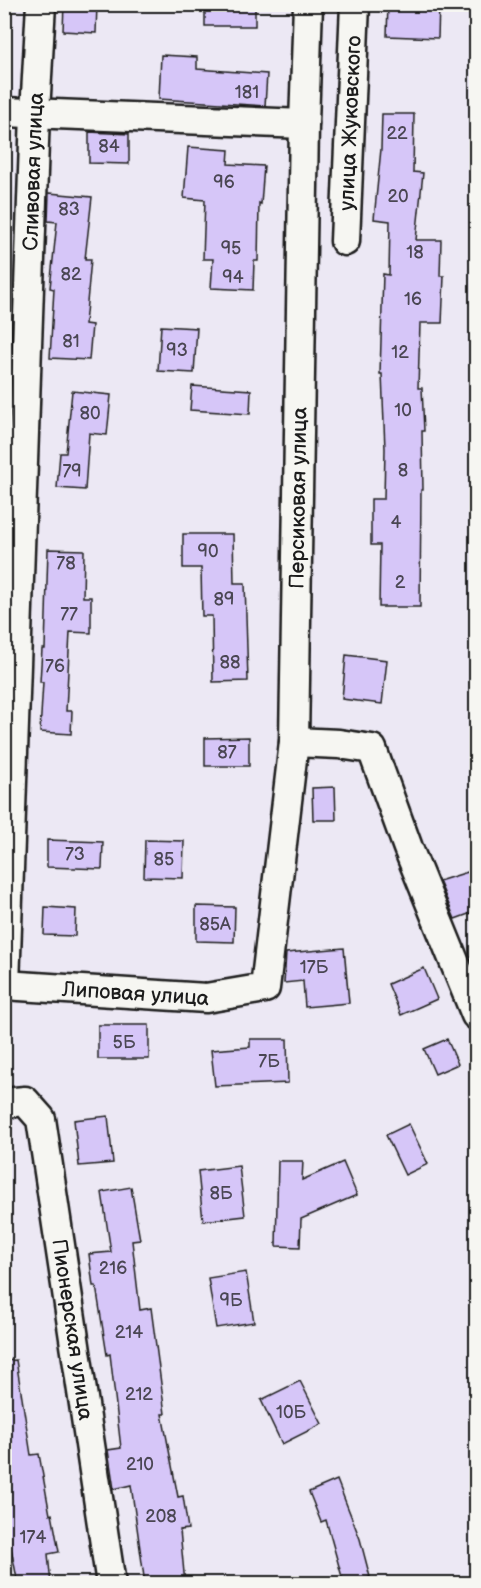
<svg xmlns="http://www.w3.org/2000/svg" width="481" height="1588" font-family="'Balsamiq Sans',sans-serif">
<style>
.building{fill:#d6c6f8;stroke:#1c1c1c;stroke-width:1.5}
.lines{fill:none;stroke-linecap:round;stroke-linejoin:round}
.minor-casing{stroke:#1c1c1c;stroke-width:33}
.minor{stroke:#f6f6f2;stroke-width:28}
.labels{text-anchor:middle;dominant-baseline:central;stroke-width:4.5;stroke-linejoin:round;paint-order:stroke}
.number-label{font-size:18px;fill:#4a4653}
.street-label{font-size:21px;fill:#1c1c1c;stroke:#f6f6f2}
</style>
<rect width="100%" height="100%" fill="#ece8f4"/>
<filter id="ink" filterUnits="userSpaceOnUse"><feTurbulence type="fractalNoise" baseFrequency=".0167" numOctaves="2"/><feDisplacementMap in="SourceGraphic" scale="12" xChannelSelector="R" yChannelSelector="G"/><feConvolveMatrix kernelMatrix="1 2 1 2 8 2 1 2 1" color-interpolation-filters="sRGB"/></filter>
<g filter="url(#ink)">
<g class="building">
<polygon points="64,4 97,4 96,33 63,31"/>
<rect x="205" y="4" width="50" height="22"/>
<polygon points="388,4 439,4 438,38 387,36"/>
<polygon points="161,55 197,57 197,69 267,74 265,106 159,99"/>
<polygon points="382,114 414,114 413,172 423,173 416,240 441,240 440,276 444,276 442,323 420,323 418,388 422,388 424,431 422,431 423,490 421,490 420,607 379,607 380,545 371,545 371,499 384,499 385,449 382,374 380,374 383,274 389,275 390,221 374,219 381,149"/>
<polygon points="89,132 129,134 129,164 89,163"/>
<polygon points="188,147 229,150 228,164 264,166 261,204 259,203 258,261 254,261 253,290 211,288 213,259 203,259 205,200 184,198"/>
<polygon points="49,193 92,197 85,259 91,259 85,324 92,325 89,360 50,358 54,289 50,288 57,222 48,221"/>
<polygon points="161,326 197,328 194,373 158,371"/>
<polygon points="192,386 251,390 250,414 190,410"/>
<polygon points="72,391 111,395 107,435 89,433 85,490 57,488 60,453 66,453"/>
<polygon points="183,534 233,534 234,583 245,583 248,681 213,682 212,616 202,616 201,568 183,568"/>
<polygon points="48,549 84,550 83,597 91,597 91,633 70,632 66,711 72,711 71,734 40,732 43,682 40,682 42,649 45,649"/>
<polygon points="346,655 387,660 382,704 342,699"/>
<polygon points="249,737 249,766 205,766 205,738"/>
<polygon points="335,787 336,820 313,820 312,788"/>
<polygon points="47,840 103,842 102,869 47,867"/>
<polygon points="145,840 184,841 183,878 144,877"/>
<polygon points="471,871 477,886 477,911 455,919 439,881"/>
<polygon points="196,906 235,907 234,942 196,941"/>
<polygon points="45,907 76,909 75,936 44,935"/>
<polygon points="344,948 349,1003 305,1007 303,981 284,983 286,953"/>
<polygon points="424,968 437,999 401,1015 388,984"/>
<rect x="98" y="1025" width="51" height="34"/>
<polygon points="250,1039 287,1039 288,1083 215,1086 211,1050 250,1047"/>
<polygon points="447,1039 458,1064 435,1074 424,1049"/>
<polygon points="108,1116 113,1163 79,1166 74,1120"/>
<polygon points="409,1124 428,1164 405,1175 386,1135"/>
<polygon points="278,1161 303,1161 302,1180 343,1162 357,1195 301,1219 300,1247 276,1246"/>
<polygon points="239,1166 245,1216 203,1221 198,1171"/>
<polygon points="131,1187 140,1240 132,1241 140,1310 151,1308 165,1414 162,1414 178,1497 183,1496 188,1529 180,1530 185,1584 145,1584 131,1485 114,1489 108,1450 121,1448 110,1354 107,1355 96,1286 93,1286 89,1254 111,1252 102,1192"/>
<polygon points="246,1272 254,1322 216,1328 208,1278"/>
<polygon points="16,1360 31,1455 39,1454 50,1515 52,1514 59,1552 48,1554 51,1584 18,1584 4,1512 4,1361"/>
<polygon points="300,1381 322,1424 282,1444 261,1400"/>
<polygon points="337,1480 360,1539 370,1577 346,1584 344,1584 326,1520 321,1522 309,1492"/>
</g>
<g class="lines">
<g class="minor-casing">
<g id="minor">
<polyline points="4,112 304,124"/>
<path id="s1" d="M 345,241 L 355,4"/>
<polyline points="294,742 339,744 372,749 408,848 476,1015"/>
<path id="s2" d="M 4,985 L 206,998 L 265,988 L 294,742 L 304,124 L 308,4"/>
<path id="s3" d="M 5,985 L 35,113 L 41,4"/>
<path id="s4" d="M 4,1103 L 25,1101 L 41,1119 L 111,1584"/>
</g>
</g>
<use href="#minor" class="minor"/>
</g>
</g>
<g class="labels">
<g class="number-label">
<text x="247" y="92">181</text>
<text x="397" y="133">22</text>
<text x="109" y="146">84</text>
<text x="224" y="182">96</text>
<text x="398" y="196">20</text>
<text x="69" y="209">83</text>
<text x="231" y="248">95</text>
<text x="415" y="252">18</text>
<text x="71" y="274">82</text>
<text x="233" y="277">94</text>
<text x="413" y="299">16</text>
<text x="71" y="341">81</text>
<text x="177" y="350">93</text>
<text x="400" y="352">12</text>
<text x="403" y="410">10</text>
<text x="90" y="413">80</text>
<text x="403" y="470">8</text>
<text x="72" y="471">79</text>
<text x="396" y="522">4</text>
<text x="208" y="551">90</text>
<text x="66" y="563">78</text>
<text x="400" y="582">2</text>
<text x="224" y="599">89</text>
<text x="69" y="614">77</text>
<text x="230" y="662">88</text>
<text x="55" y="666">76</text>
<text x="227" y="752">87</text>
<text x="75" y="854">73</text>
<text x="164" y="859">85</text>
<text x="215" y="924">85А</text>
<text x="314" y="967">17Б</text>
<text x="124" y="1042">5Б</text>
<text x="269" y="1061">7Б</text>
<text x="221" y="1193">8Б</text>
<text x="113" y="1268">216</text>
<text x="231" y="1300">9Б</text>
<text x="129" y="1332">214</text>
<text x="139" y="1394">212</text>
<text x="291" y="1412">10Б</text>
<text x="140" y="1464">210</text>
<text x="161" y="1516">208</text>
<text x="33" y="1537">174</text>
</g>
<g class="street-label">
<text stroke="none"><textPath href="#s1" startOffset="118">улица Жуковского</textPath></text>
<text stroke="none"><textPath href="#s3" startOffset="814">Сливовая улица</textPath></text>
<text stroke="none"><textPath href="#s2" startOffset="754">Персиковая улица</textPath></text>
<text stroke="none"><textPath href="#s2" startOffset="132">Липовая улица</textPath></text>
<text stroke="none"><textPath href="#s4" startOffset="258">Пионерская улица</textPath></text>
</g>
</g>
<rect width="481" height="1588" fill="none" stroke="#f6f6f2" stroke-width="24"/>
<rect x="12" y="12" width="457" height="1564" fill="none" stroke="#1c1c1c" stroke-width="2" filter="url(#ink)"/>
</svg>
